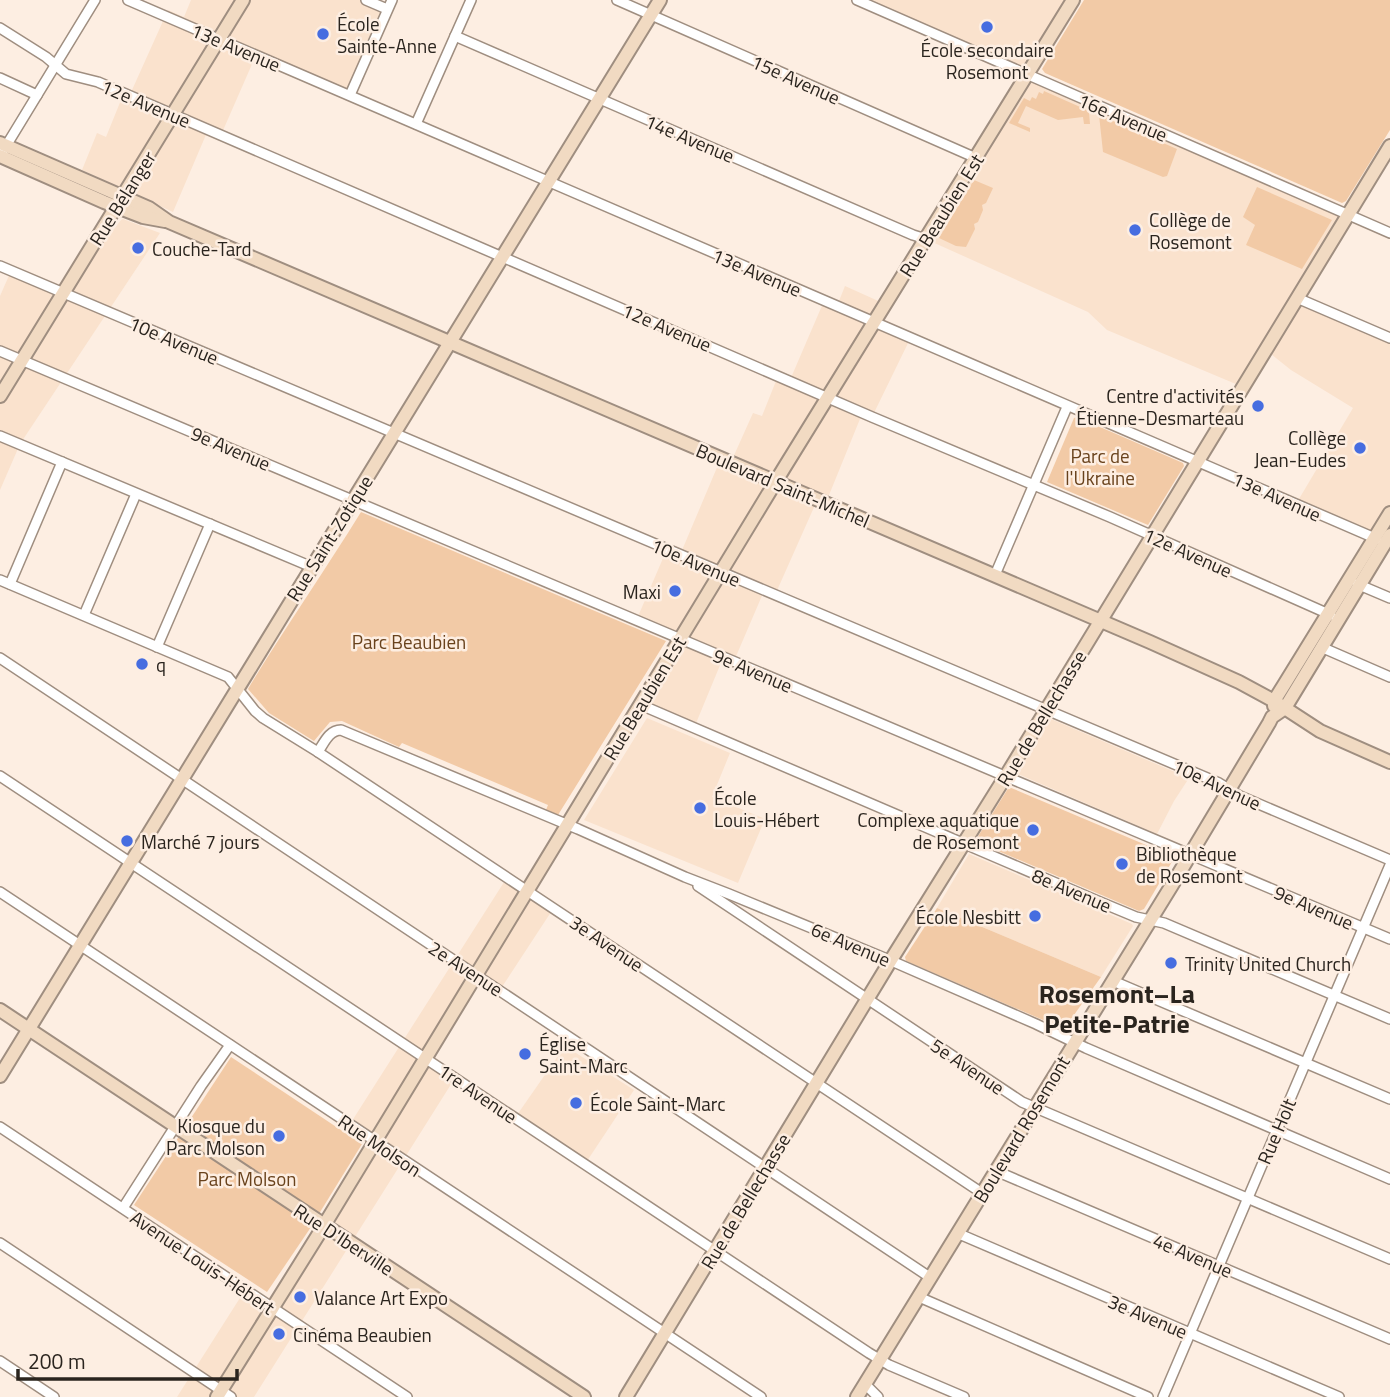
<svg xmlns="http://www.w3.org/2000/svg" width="1390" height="1397" font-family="'Titillium Web',sans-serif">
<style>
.built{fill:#fae2cd}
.green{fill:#f2caa6}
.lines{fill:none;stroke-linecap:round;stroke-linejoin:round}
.street-casing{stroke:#9f8e80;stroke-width:12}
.secondary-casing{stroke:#9f8e80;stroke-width:16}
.street{stroke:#fff;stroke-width:9}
.secondary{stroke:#f1dac2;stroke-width:12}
.poi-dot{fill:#466de0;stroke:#fdeee2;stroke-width:2.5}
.labels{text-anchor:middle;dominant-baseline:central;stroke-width:5;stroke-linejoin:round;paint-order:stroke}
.poi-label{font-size:19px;fill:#2a241e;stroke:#fdeee2;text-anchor:start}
.street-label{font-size:19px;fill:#2a241e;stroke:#fdeee2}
.park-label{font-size:19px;fill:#69421c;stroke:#fdeee2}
.district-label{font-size:26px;font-weight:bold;fill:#2a241e;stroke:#fdeee2}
</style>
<rect width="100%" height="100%" fill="#fdeee2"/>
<g class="built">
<polygon points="191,0 366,0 387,9 350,95 256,55 221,135 208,130 173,212 82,170 97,133 106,137 121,100 132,90 168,10 184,17"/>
<polygon points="856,0 1073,0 1027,75 1348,215 1298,298 1390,338 1390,513 1374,538 1296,504 1353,408 1291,370 1266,350 1243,387 1107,330 1088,312 930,241 1027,75"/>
<polygon points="123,219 160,233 20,444 0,490 0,296 11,271 64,293 121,220"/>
<polygon points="845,286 885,304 875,322 910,339 872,417 862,414 827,500 815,505 775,595 764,591 734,661 723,658 694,728 641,705 680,639 636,621 667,549 680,555 721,458 731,462 753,413 762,416 778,376 790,380 824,301 837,306"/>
<polygon points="647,718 730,753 712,797 765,819 738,883 584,820"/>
<polygon points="1051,719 1189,778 1174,801 1157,834 1018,774 1018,771 1048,720"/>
<polygon points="969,854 1132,924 1133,926 1101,977 937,908"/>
<polygon points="506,879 553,909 500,990 477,975 426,1058 455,1078 254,1397 177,1397 245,1290 272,1307 374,1141 350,1124"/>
<polygon points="565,1046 634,1090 587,1161 517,1115"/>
</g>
<g class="green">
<polygon points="1084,0 1390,0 1390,130 1346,201 1342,203 1045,73 1042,69"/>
<polygon points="1044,91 1087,110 1089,112 1090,124 1084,124 1083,117 1058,120 1026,106 1018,123 1030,128 1030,132 1009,123 1024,98 1030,101 1032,97 1036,99 1039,92 1043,94"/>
<polygon points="1099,115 1177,149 1167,176 1163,177 1103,152"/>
<polygon points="974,180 993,188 986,203 982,205 983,210 978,222 974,224 975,229 966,247 956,246 939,238"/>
<polygon points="1257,187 1332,220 1302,269 1246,245 1255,225 1243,217"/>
<polygon points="1077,417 1183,463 1184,466 1148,525 1047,482 1074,418"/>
<path d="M 361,512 L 666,641 L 558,815 L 546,810 L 548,805 L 402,743 L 399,747 L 342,721 L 330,722 L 314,741 L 269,713 L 248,689 C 284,629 324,572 361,512 Z"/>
<polygon points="1009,787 1172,856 1173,860 1144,909 1139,911 977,842 977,838"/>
<polygon points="937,908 1101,977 1064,1029 906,961 905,957"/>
<polygon points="231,1057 362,1144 309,1230 267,1292 134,1205"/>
</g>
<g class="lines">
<g class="street-casing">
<g id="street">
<polyline points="128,0 1377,539"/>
<polyline points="366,0 387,9"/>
<polyline points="617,0 976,158"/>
<polyline points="857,0 1390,233"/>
<polyline points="0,28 46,57 66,74 98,82 872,417 1110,517 1331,615"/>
<polyline points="455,36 913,235 926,239"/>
<polyline points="0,78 37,95"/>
<polyline points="350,95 392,0"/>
<polyline points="416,124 471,0"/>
<polyline points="3,151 95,0"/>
<polyline points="0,266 1219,783 1240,796 1390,860"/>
<polyline points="1297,298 1390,338"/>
<polyline points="0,351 1390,939"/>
<polyline points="0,436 312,567"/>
<polyline points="995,575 1067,407"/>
<polyline points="0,580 228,677 255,711 263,718 318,752 982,1193"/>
<polyline points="10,584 62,462"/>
<polyline points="1357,584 1390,598"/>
<polyline points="84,615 136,494"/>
<polyline points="157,647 210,524"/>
<polyline points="1321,647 1390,677"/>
<polyline points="0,658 931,1278"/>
<polyline points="641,705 1100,902 1136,917 1164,923 1390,1019"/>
<path d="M 318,752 C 324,743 329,730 341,730 L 578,829 L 685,877 L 729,894 L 887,959 L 1036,1024 L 1086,1048 L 1390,1179"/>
<polyline points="0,776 869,1353 889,1365 964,1397"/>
<polyline points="698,886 1022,1102 1390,1259"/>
<polyline points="0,892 761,1397"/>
<polyline points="1113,981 1390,1099"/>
<polyline points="0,1127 407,1397"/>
<polyline points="996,1171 1390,1339"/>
<polyline points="123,1208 201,1086 230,1045"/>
<polyline points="957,1233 1339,1397"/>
<polyline points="0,1243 231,1397"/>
<polyline points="919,1297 1148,1397"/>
<polyline points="0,1361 54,1397"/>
<polyline points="865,1384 878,1397"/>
<polyline points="1163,1397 1390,865"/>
</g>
</g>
<g class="secondary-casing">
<g id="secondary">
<polyline points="0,143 149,208 169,222 1150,642 1239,682 1274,701 1320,731 1390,762"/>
<polyline points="0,156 104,202 143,217 165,221"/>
<polyline points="0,396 243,0"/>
<polyline points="1274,706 1274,701 1284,685 1390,513"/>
<polyline points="0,1010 584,1397"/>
<polyline points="0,1076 660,0"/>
<polyline points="217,1397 320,1232 784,468 1073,0"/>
<polyline points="626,1397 891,960 1009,771 1390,146"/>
<polyline points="857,1397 1172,885 1269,723 1272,717 1285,708 1390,535"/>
</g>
</g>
<use href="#street" class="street"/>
<use href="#secondary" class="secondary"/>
</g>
<g class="poi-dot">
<circle cx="987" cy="27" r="7"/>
<circle cx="323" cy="34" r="7"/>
<circle cx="1135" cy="230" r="7"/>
<circle cx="138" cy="248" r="7"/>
<circle cx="1258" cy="406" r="7"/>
<circle cx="1360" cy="448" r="7"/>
<circle cx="675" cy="591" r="7"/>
<circle cx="142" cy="664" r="7"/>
<circle cx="700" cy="808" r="7"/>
<circle cx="1033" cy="830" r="7"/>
<circle cx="127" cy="841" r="7"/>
<circle cx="1122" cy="864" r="7"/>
<circle cx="1035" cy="916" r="7"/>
<circle cx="1171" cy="963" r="7"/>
<circle cx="525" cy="1054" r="7"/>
<circle cx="576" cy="1103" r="7"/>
<circle cx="279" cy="1136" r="7"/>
<circle cx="300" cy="1297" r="7"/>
<circle cx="279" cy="1334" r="7"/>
</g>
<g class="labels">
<g class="poi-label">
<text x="337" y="23">École<tspan x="337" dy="22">Sainte-Anne</tspan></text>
<text x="987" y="49" text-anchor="middle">École secondaire<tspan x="987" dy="22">Rosemont</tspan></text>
<text x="1149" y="219">Collège de<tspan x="1149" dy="22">Rosemont</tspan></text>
<text x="152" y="248">Couche-Tard</text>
<text x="1244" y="395" text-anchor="end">Centre d'activités<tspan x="1244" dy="22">Étienne-Desmarteau</tspan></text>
<text x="1346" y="437" text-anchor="end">Collège<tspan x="1346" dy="22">Jean-Eudes</tspan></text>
<text x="661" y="591" text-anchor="end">Maxi</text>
<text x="156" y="664">q</text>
<text x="714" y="797">École<tspan x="714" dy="22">Louis-Hébert</tspan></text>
<text x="1019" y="819" text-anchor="end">Complexe aquatique<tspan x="1019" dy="22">de Rosemont</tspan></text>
<text x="141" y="841">Marché 7 jours</text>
<text x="1136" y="853">Bibliothèque<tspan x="1136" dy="22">de Rosemont</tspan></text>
<text x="1021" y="916" text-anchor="end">École Nesbitt</text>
<text x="1185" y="963">Trinity United Church</text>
<text x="539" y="1043">Église<tspan x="539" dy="22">Saint-Marc</tspan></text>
<text x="590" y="1103">École Saint-Marc</text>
<text x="265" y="1125" text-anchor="end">Kiosque du<tspan x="265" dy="22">Parc Molson</tspan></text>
<text x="314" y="1297">Valance Art Expo</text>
<text x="293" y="1334">Cinéma Beaubien</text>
</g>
<g class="street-label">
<text transform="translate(236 47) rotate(23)">13e Avenue</text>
<text transform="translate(796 79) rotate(24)">15e Avenue</text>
<text transform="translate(146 103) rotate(23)">12e Avenue</text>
<text transform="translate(1123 117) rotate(23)">16e Avenue</text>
<text transform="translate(690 138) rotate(23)">14e Avenue</text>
<text transform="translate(122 198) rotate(-58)">Rue Bélanger</text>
<text transform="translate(941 215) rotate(-58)">Rue Beaubien Est</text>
<text transform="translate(757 272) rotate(23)">13e Avenue</text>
<text transform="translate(667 327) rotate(23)">12e Avenue</text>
<text transform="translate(174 340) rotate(23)">10e Avenue</text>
<text transform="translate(231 448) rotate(23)">9e Avenue</text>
<text transform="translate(783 485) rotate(23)">Boulevard Saint-Michel</text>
<text transform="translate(1277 496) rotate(24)">13e Avenue</text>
<text transform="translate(329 538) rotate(-58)">Rue Saint-Zotique</text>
<text transform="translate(1188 552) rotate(24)">12e Avenue</text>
<text transform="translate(696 562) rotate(23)">10e Avenue</text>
<text transform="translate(753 670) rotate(23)">9e Avenue</text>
<text transform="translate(644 698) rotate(-59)">Rue Beaubien Est</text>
<text transform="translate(1041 718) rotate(-59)">Rue de Bellechasse</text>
<text transform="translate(1217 784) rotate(25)">10e Avenue</text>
<text transform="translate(1072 890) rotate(23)">8e Avenue</text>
<text transform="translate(1314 907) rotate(23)">9e Avenue</text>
<text transform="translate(607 943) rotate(34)">3e Avenue</text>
<text transform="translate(851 944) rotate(23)">6e Avenue</text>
<text transform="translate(466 968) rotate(33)">2e Avenue</text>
<text transform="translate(968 1066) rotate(34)">5e Avenue</text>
<text transform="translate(478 1093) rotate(34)">1re Avenue</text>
<text transform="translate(1021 1129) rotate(-59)">Boulevard Rosemont</text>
<text transform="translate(1276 1131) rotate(-67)">Rue Holt</text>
<text transform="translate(380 1145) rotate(34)">Rue Molson</text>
<text transform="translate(745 1201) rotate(-59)">Rue de Bellechasse</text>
<text transform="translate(344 1239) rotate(33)">Rue D'Iberville</text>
<text transform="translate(1193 1255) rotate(23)">4e Avenue</text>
<text transform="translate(203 1262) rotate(34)">Avenue Louis-Hébert</text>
<text transform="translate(1148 1316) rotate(23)">3e Avenue</text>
</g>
<g class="park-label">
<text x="1100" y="455">Parc de<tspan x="1100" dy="22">l'Ukraine</tspan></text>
<text x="409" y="641">Parc Beaubien</text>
<text x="247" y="1178">Parc Molson</text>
</g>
<g class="district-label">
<text x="1117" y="993">Rosemont–La<tspan x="1117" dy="30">Petite-Patrie</tspan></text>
</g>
</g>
<path d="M18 1369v10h219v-10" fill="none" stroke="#2a241e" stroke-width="3.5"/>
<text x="28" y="1369" font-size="21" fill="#2a241e" stroke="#fdeee2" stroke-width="5" paint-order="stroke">200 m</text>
</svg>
